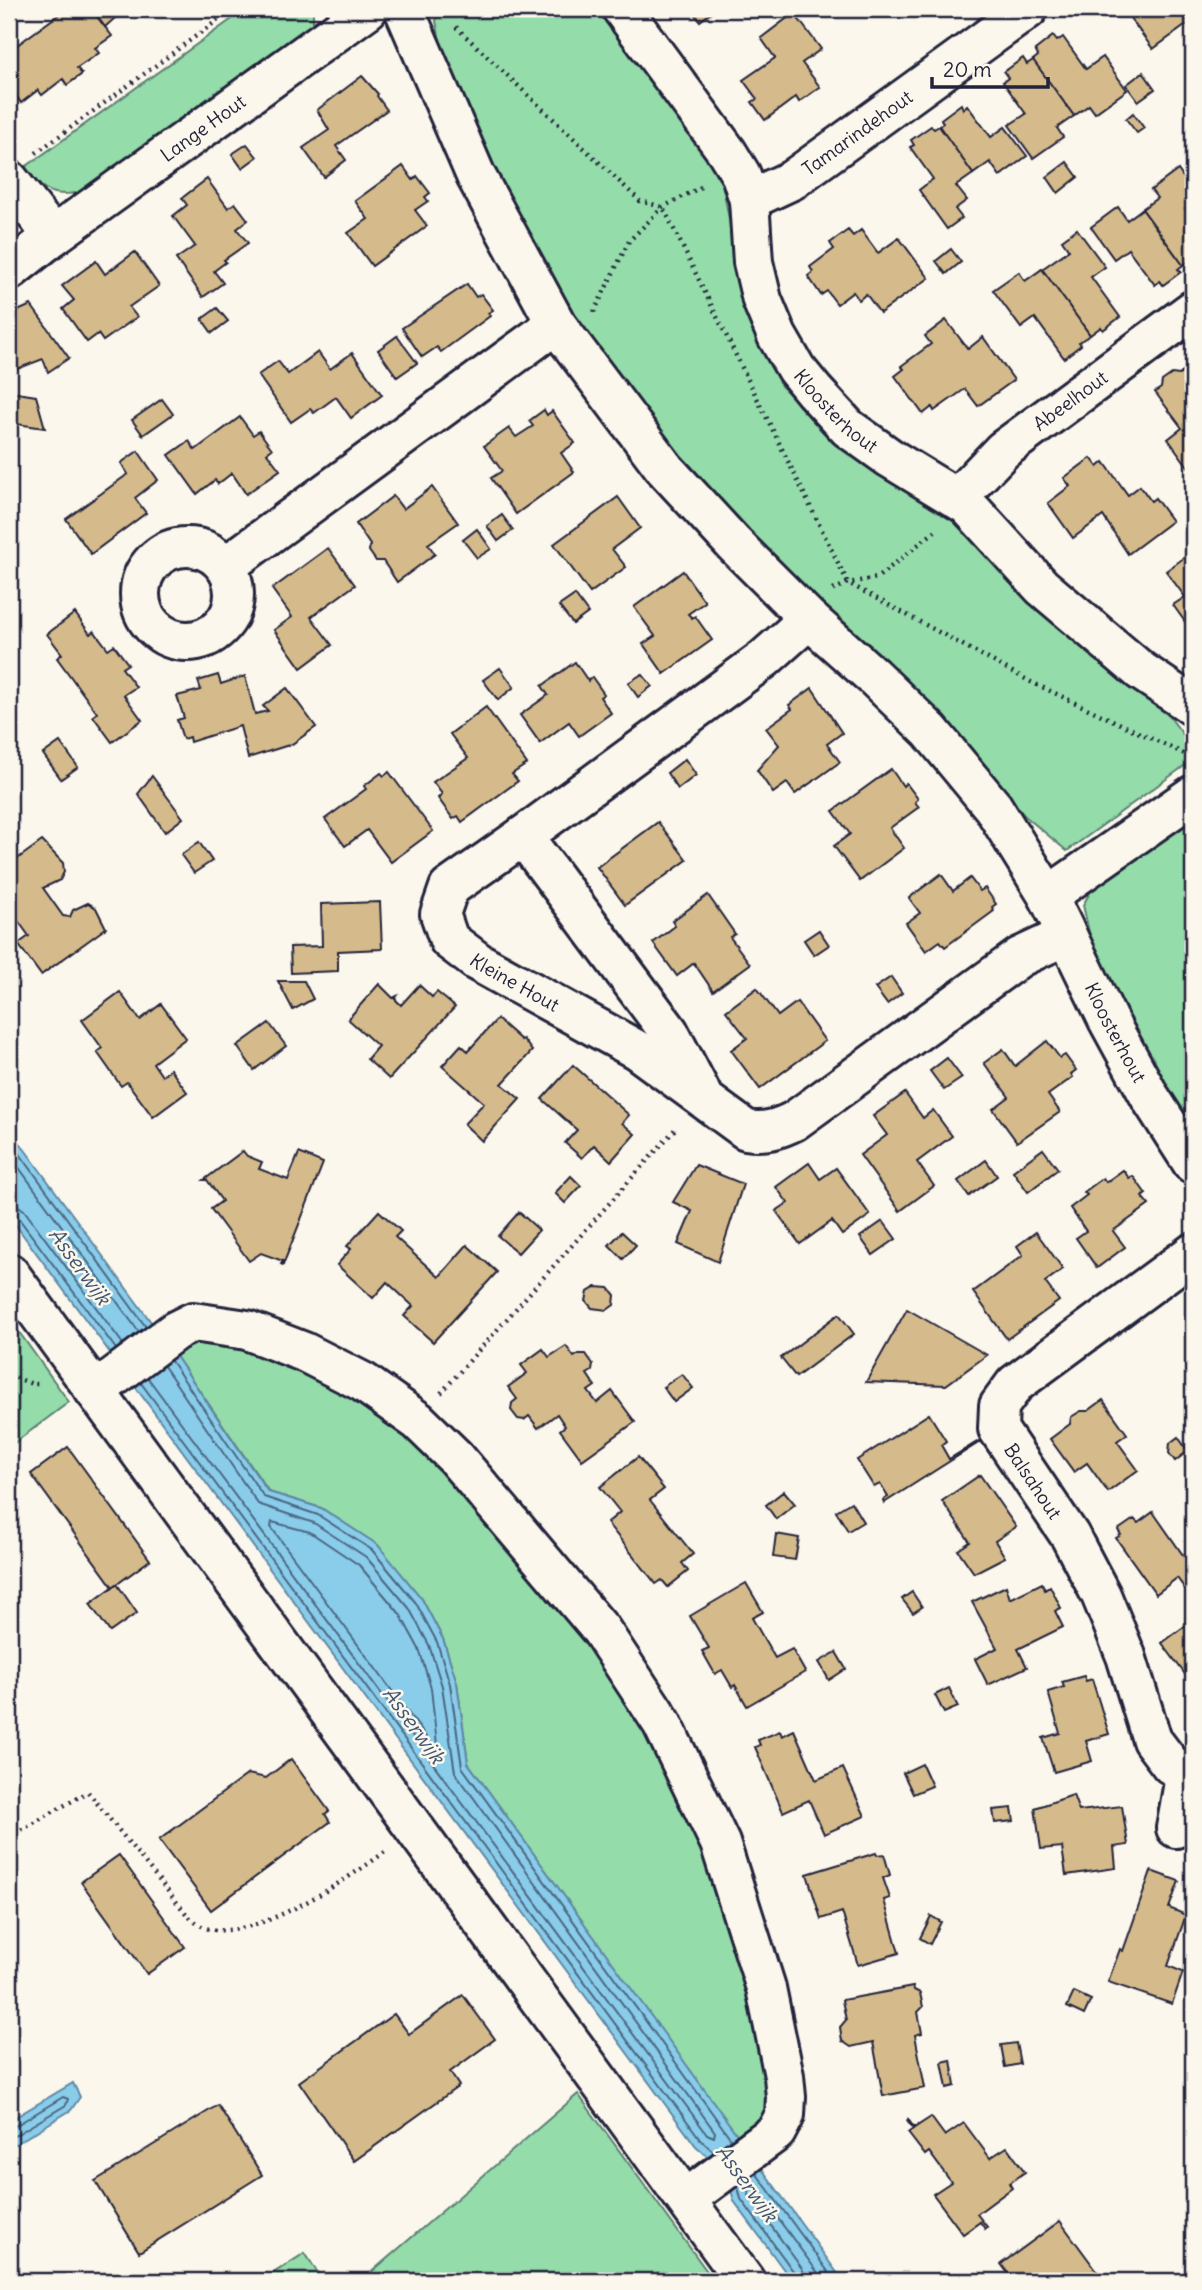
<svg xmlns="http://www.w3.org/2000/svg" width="1202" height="2290" font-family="Delius,sans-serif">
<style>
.green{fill:#94dcaa;stroke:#5b7f72;stroke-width:2}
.water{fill:#89cdeb;stroke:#6089a5;stroke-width:2}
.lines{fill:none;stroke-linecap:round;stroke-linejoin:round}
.shore{stroke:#4b6681;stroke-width:2}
.building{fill:#d5bb8b;stroke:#22223b;stroke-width:2}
.minor-casing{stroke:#22223b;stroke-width:44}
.path{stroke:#22223b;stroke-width:4.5;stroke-dasharray:2 5;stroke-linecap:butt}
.minor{stroke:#fbf7ec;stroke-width:38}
.labels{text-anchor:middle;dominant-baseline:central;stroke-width:5;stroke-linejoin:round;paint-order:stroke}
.street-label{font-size:19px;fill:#22223b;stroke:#fbf7ec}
.water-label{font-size:21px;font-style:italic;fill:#415570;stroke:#fbf7ec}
</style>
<rect width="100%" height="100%" fill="#fbf7ec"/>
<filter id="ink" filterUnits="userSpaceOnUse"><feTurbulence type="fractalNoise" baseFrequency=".0143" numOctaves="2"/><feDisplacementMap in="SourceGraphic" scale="14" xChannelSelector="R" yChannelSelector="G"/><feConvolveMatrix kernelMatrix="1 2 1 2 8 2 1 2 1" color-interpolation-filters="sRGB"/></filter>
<g filter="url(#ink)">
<g class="green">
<path d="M 246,9 L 313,9 L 313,24 L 303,38 L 90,191 C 53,197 48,196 24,168 Z"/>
<polygon points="439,9 602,9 648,68 720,171 747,316 781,386 835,438 963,528 1162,707 1188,741 1187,764 1067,851 1025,816 929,709 776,566 654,425 548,279 477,147 442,50 436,21"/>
<polygon points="1193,812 1193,1136 1150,1067 1092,946 1083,905 1097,880"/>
<polygon points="9,1318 69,1402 9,1447"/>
<polygon points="198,1336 268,1355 354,1398 412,1437 469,1498 567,1614 637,1718 675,1786 721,1897 747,1987 770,2097 768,2115 740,2140 468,1763 457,1683 443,1639 422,1599 377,1545 321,1508 269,1492 173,1352"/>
<polygon points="578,2094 714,2281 361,2281"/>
<polygon points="305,2253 323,2281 261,2281"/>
</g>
<g class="water">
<path d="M 9,1128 L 173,1352 L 268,1492 L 321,1508 L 378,1545 L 422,1599 L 443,1639 L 457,1683 L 468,1763 L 843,2281 L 792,2281 L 734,2201 C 730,2180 712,2159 696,2146 L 9,1216 Z"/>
<polygon points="73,2083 80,2097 71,2110 9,2148 9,2121"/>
</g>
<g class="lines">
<g class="shore">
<polyline points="9,1139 146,1327"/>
<polyline points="9,1154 139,1332"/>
<polyline points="9,1204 17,1205 24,1210 123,1344"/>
<polyline points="9,1213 17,1216 116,1349"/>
<polyline points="171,1361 264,1497 318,1515 372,1550 416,1603 437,1642 450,1684 462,1767 731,2139"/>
<polyline points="148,1378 707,2134 714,2137 715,2132 455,1772 442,1686 429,1645 409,1608 366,1557 314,1523 258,1504 164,1366"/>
<polyline points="141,1383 701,2140 714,2152"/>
<polygon points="272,1522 310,1532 359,1565 400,1614 419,1649 431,1688 437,1745 432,1745 271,1527"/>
<polyline points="9,2127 15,2126 63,2097 68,2099 66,2105 9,2139"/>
<polyline points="756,2173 835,2281"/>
<polyline points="738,2187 741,2199 796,2275 797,2281"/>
<polyline points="806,2281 803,2270 749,2195 749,2185 754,2186 824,2281"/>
</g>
</g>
<g class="building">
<polygon points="77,9 91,9 112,36 95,48 99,53 77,68 82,74 67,85 63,79 42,95 38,90 21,103 9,85 9,58 12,55 9,51 65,10 69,14"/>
<polygon points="99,9 108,9 115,18 105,27 94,12"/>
<polygon points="691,9 716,9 700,21"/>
<polygon points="1143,9 1179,9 1189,23 1153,49 1130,18"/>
<polygon points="794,13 821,49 802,63 820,87 799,102 796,97 765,120 752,102 757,99 743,80 775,58 761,38"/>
<polygon points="1053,36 1057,41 1063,37 1086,69 1103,57 1127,90 1095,113 1089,105 1074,116 1033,60 1038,56 1035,50"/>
<polygon points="1023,58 1027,64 1033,60 1074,116 1057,128 1063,137 1033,158 1009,125 1026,114 1003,82 1008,78 1004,72"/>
<polygon points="1143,72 1155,89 1138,101 1126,85"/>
<polygon points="362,76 378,94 377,96 387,110 336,146 346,160 324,177 303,148 329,130 317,110"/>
<polygon points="961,104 963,109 967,105 991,137 1005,127 1027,156 1000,176 990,162 973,174 939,126 943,123 941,119"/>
<polygon points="1133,113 1144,128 1137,133 1126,119"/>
<polygon points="931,126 934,129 939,126 973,174 956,186 967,200 955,209 962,218 947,229 919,190 933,179 910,147 914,145 911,140"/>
<polygon points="247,144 257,157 242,168 232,154"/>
<polygon points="1067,162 1078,177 1058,193 1047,177"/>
<polygon points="403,166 413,180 417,176 430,193 425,197 428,201 415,210 427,226 372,266 348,233 368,219 355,201"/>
<polygon points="1178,170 1193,191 1193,202 1185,209 1193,220 1193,264 1191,266 1188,262 1183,265 1142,209 1157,198 1151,190"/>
<polygon points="207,179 228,208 235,203 248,220 237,229 248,243 224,260 226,262 214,271 223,283 203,297 176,259 195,246 173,216 187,205 182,198"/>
<polygon points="1118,207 1127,220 1142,209 1183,265 1178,269 1181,272 1163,285 1160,281 1155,285 1128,249 1114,259 1091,227"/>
<polygon points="1077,229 1105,267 1091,277 1120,317 1103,330 1101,327 1090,335 1042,269 1069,250 1062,240"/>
<polygon points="848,230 853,236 861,230 878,253 899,238 929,278 880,313 866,294 859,300 853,292 837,304 827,291 821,295 808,276 813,272 810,267 834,249 830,243"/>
<polygon points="951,249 961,262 946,274 936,261"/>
<polygon points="135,252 159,286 129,307 137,317 103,341 98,334 87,342 63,309 74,300 62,286 96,261 105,274"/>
<polygon points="1042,269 1090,335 1079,342 1081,345 1064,358 1035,318 1021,328 993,290 1019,272 1025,281"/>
<polygon points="467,284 476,297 481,294 493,310 488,313 490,316 441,352 437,347 422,357 402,328"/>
<polygon points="31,305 69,358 48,372 43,359 9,372 9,315"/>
<polygon points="217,308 228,321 212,333 202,319"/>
<polygon points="946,320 968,349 983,337 1014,380 978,406 965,389 934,411 932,407 923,414 895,376 904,369 901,366 931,344 925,336"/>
<polygon points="397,336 417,363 397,377 378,350"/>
<polygon points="318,352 330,369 352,353 382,395 351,418 336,397 314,413 310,409 291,422 258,375 278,361 288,374"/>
<polygon points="1193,359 1193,385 1183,372"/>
<polygon points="1183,372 1193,385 1192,472 1168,439 1182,428 1155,392 1161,388 1162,381 1172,374 1179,375"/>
<polygon points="9,383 10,392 36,396 45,428 9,423"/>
<polygon points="162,399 173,414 143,435 132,420"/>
<polygon points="544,410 547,415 552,411 575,443 561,453 574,472 516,514 491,478 502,471 484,446 509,428 516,437 533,426 529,421"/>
<polygon points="240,417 253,435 259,431 272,449 267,453 280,470 246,494 232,473 218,484 215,480 197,494 169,455 189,441 195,450"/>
<polygon points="138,451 158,480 135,498 146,513 91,554 66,519 128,474 121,463"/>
<polygon points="1091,458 1098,467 1104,462 1128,495 1140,486 1151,501 1155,498 1172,521 1128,554 1103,516 1073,538 1048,503 1070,486 1064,478"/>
<polygon points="432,487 458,523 428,544 435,554 397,582 383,561 376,561 369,551 370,545 356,524 393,496 403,509"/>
<polygon points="618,497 640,528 612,549 626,567 590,593 554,544"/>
<polygon points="502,515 513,530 498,541 487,526"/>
<polygon points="477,529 491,549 477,558 463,540"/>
<polygon points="328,548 355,585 311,617 332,645 301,668 274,630 292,617 272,589"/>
<polygon points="1193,551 1193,633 1173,605 1185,597 1166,571"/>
<polygon points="683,571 705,602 688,614 692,618 695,616 712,640 664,674 643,644 655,636 634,607"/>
<polygon points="575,595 588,613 573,624 559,606"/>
<polygon points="75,613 90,634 94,631 108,649 114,645 128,664 122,668 136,687 124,695 142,720 112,742 93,716 97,713 57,658 62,654 47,634"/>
<polygon points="575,662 588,681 592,677 604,694 600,697 611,713 579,736 569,722 540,743 520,715 548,695 542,686"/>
<polygon points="500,668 514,687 498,700 483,680"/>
<polygon points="642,674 652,686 638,697 628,683"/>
<polygon points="218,675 221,684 245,676 255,714 268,711 263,706 287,688 316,727 292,744 248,758 240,726 190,742 189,737 183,739 177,720 184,718 177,696 201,690 198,681"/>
<polygon points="812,688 842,733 827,744 840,762 795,794 787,783 773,793 757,770 779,745 766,728 792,709 789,705"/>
<polygon points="486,707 527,764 512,774 518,781 462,822 458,816 453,819 438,798 442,794 433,782 468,758 450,734"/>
<polygon points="60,742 78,767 61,779 43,754"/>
<polygon points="685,759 696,775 678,789 667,773"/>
<polygon points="891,769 903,786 906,783 918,799 915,802 919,807 890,828 904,848 860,881 834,846 850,834 833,811"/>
<polygon points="389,772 433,831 391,862 367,830 345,846 325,819 366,789 364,786 381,773 384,776"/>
<polygon points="152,776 183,818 165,832 138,794"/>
<polygon points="658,822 687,860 625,905 597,867"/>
<polygon points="42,841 63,863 64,872 60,880 43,888 63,916 70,917 73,910 88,903 96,908 106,928 41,975 18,944 29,936 11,911 9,913 9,865"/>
<polygon points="199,842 212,861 194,873 181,855"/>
<polygon points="941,874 953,891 970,878 980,891 985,888 996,904 992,907 994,911 945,947 940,941 926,951 906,923 920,913 909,898"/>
<polygon points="708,895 735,934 730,937 750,964 713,991 694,963 677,976 653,943 675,926 672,921"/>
<polygon points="380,902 382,949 338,951 338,971 291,973 290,947 322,946 321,904"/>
<polygon points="819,930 829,945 814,955 804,940"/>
<polygon points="891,977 902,993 887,1004 875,988"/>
<polygon points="278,981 304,981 313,999 293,1010"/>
<polygon points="379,984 393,998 397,996 395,999 401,1005 419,985 432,997 437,992 455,1007 389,1079 367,1059 378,1046 348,1019"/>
<polygon points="757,988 778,1016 797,1002 825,1041 760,1089 731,1050 747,1038 726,1011"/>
<polygon points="120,992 140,1020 161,1004 186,1038 153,1063 162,1076 170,1069 187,1092 153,1117 127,1082 121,1086 97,1052 102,1048 82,1020"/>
<polygon points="497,1019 521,1040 523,1039 532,1051 502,1084 520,1099 482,1141 464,1124 484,1103 442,1066 461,1045 468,1051"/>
<polygon points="269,1023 286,1046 254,1070 237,1046"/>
<polygon points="1047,1041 1060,1058 1065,1055 1076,1070 1071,1074 1073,1077 1048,1095 1060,1112 1017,1142 993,1109 1009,1097 984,1063 1003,1049 1015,1066"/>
<polygon points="947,1058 962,1078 944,1090 930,1071"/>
<polygon points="573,1065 629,1115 622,1123 635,1134 611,1161 594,1145 582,1158 565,1143 577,1130 542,1099"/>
<polygon points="905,1093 923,1118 933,1110 952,1136 917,1162 934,1186 900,1211 860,1155 887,1135 873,1116"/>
<polygon points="1043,1149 1058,1169 1028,1192 1013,1171"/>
<polygon points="243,1151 247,1156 262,1162 259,1169 288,1180 299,1153 323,1163 283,1265 281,1264 283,1261 261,1253 249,1261 211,1209 222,1201 207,1180 204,1180"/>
<polygon points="986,1160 997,1176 969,1196 958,1181"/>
<polygon points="809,1163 820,1179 836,1168 870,1215 842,1235 832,1221 800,1244 776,1211 788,1203 776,1187"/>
<polygon points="696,1165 743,1184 718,1262 678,1244 692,1211 673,1202"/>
<polygon points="1123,1170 1129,1178 1133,1176 1146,1194 1142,1197 1149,1205 1113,1231 1125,1247 1097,1268 1076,1238 1086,1231 1070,1208 1087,1195 1084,1192 1103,1178 1106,1182"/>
<polygon points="571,1176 581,1186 565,1203 555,1193"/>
<polygon points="379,1211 401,1231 395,1237 439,1277 467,1245 497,1272 433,1342 404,1316 413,1306 387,1282 373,1298 337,1265 351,1249 347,1246"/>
<polygon points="519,1212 539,1230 518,1253 498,1236"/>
<polygon points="883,1221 896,1239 873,1255 860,1237"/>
<polygon points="622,1232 636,1245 623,1259 609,1245"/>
<polygon points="1036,1232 1063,1269 1045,1282 1059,1301 1007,1339 973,1292 1023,1255 1017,1246"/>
<polygon points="596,1287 609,1288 615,1295 614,1305 607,1310 592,1308 586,1301 588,1292"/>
<polygon points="907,1309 987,1355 946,1385 866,1382"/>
<polygon points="839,1314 854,1334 796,1377 781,1358"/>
<polygon points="566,1346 574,1357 579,1354 586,1354 593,1364 592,1371 587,1374 595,1386 588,1391 597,1403 612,1391 635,1422 582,1460 560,1430 565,1426 557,1414 538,1428 529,1416 524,1420 518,1419 511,1410 512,1403 517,1399 508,1387 527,1373 521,1365 543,1349 549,1357"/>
<polygon points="682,1374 693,1388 674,1402 663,1387"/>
<polygon points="1103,1400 1127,1434 1117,1441 1138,1470 1108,1492 1087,1463 1074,1472 1050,1439 1070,1424 1071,1417 1081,1411 1088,1411"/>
<polygon points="929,1414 946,1441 941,1445 949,1459 982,1439 983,1440 884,1503 883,1500 888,1497 880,1484 874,1487 857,1460"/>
<polygon points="1178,1437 1188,1451 1175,1461 1169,1453 1170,1443"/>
<polygon points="68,1447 150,1560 113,1587 31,1474"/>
<polygon points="638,1457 664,1489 650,1500 693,1554 682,1563 688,1571 668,1587 662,1580 656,1584 607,1523 620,1512 600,1487"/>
<polygon points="980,1475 1016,1527 995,1541 1005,1557 974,1573 958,1550 970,1542 942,1501"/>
<polygon points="784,1491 795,1504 776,1519 766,1505"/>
<polygon points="851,1502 863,1522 848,1531 836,1511"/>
<polygon points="1153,1512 1183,1555 1193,1547 1193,1591 1189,1594 1177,1578 1156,1594 1116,1538 1121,1535 1118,1530 1134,1519 1138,1523"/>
<polygon points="776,1534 799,1538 795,1560 773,1557"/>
<polygon points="746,1583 763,1612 752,1618 775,1658 792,1649 805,1672 747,1706 735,1685 732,1687 722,1670 715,1674 702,1651 709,1648 690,1616"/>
<polygon points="1042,1583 1045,1590 1050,1586 1061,1608 1055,1611 1063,1627 1018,1649 1027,1667 988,1685 975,1659 997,1648 972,1602 1006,1586 1010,1599"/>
<polygon points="117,1584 137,1613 110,1632 90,1604"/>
<polygon points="912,1592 922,1607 913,1613 902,1599"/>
<polygon points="1193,1620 1193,1685 1162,1643"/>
<polygon points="836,1652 846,1669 829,1680 819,1662"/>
<polygon points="1084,1676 1086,1681 1092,1679 1109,1734 1086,1741 1092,1761 1054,1772 1043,1738 1060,1733 1048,1692 1064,1687 1062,1682"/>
<polygon points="949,1688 958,1707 944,1713 935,1695"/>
<polygon points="794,1730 816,1780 843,1768 865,1816 824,1834 809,1800 783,1812 755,1747 760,1745 758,1740 780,1731 782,1736"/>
<polygon points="291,1759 329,1811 325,1814 330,1822 211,1910 159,1840 248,1774 266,1778"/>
<polygon points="922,1764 932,1786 913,1794 903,1773"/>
<polygon points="1073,1795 1079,1811 1122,1806 1128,1845 1114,1847 1116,1868 1066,1875 1062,1847 1041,1849 1035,1808"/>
<polygon points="1012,1808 1014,1821 995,1823 993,1810"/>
<polygon points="876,1853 877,1855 884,1854 890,1875 883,1878 890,1898 884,1900 899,1953 858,1965 842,1912 821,1919 807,1874"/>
<polygon points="119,1855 185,1947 147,1974 81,1882"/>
<polygon points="1151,1871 1179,1881 1169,1908 1186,1915 1168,1966 1183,1972 1172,2004 1108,1982 1120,1949 1123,1951"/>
<polygon points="931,1916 941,1922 930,1944 920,1938"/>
<polygon points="913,1987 914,1990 920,1993 923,2007 918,2012 922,2033 915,2035 925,2088 883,2096 873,2042 851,2047 842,2041 840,2027 846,2020 842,2000"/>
<polygon points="1074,1992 1091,2000 1084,2015 1067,2007"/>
<polygon points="463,1995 495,2039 450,2072 459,2086 354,2161 299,2082 394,2014 409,2034"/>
<polygon points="1016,2043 1020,2064 1005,2067 1001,2045"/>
<polygon points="951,2060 955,2086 947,2088 942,2062"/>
<polygon points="218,2105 262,2175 139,2252 95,2181"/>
<polygon points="931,2117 945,2136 964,2123 990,2158 1007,2147 1025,2172 1009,2183 1012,2188 977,2214 987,2227 985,2229 980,2222 963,2234 933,2194 951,2182 929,2152 925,2155 908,2133 913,2129 907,2121 908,2119 914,2128"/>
<polygon points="1060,2221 1104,2281 1014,2281 1001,2264"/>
</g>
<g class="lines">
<g class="minor-casing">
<g id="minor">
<polyline points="404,9 476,176 556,324 665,469 734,544 809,619 873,676 930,731 993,807 1048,896"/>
<path id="s1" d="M 622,9 L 727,152 L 741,175 L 749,200 L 753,262 L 762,300 L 777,336 L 796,369 L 814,391 L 848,428 L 890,458 L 967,505 L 1042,587 L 1141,671 L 1193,706"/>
<path id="s2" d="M 9,180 L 53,236 L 368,9"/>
<path id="s3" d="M 749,200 L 792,180 L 1028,9"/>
<polyline points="9,271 53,236"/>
<path id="s4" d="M 957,498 L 1003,450 L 1193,310"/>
<circle cx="187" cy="594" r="47"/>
<polyline points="226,566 556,324"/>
<path id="s5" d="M 1193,795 L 1048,896 L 1108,1020 L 1150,1097 L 1193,1164"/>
<path id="s6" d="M 523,836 L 449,888 L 440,914 L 449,940 L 478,962 L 637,1050 L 746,1130 C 765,1133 778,1129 794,1121 L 1020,957 L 1067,935"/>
<polyline points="700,1091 669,1032 523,836 764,659 809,619"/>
<path id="s7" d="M 1193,1253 L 1015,1384 L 999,1406 L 998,1429 L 1070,1536 L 1101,1595 L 1126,1656 L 1152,1740 L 1171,1765 L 1193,1774"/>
<polyline points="9,1273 745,2281"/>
<polyline points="95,1391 175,1331 193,1322 247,1330 304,1352 363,1382 418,1421 455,1457 601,1630 662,1723 720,1843 766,1988 784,2076 786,2097 785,2115 776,2132 686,2199"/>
<polyline points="1176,1828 1186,1771"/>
</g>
</g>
<g class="path">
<polyline points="456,27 640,201 663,207 848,583 1031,682 1189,756"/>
<polyline points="36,153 233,9"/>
<polyline points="594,312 629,241 663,207 703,186"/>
<polyline points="833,590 848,583 877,578 935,531"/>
<polyline points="9,1375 32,1384 41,1384"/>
<polyline points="441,1393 677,1127"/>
<path d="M 9,1837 L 88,1792 L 188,1916 C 193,1920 200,1926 206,1928 C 254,1943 347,1879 385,1852"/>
</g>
<use href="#minor" class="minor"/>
</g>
</g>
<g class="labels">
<g class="street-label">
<text stroke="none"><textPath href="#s2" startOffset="256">Lange Hout</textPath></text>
<text stroke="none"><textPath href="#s3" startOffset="128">Tamarindehout</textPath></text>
<text stroke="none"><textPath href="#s4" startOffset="150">Abeelhout</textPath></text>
<text stroke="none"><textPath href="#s1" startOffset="467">Kloosterhout</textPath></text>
<text stroke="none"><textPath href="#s6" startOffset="224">Kleine Hout</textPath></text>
<text stroke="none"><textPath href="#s5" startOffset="329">Kloosterhout</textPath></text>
<text stroke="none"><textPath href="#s7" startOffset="334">Balsahout</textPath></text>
</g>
<g class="water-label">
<text transform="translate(80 1266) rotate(54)">Asserwijk</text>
<text transform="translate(414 1725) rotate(54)">Asserwijk</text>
<text transform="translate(747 2183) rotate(54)">Asserwijk</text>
</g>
</g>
<rect width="1202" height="2290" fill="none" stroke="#fbf7ec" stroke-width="35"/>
<rect x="18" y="18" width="1167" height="2255" fill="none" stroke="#22223b" stroke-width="2.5" filter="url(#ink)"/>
<path d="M932 77v10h116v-10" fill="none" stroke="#22223b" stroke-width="3.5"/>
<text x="943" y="77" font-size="21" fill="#22223b" stroke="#fbf7ec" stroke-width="5" paint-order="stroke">20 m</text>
</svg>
